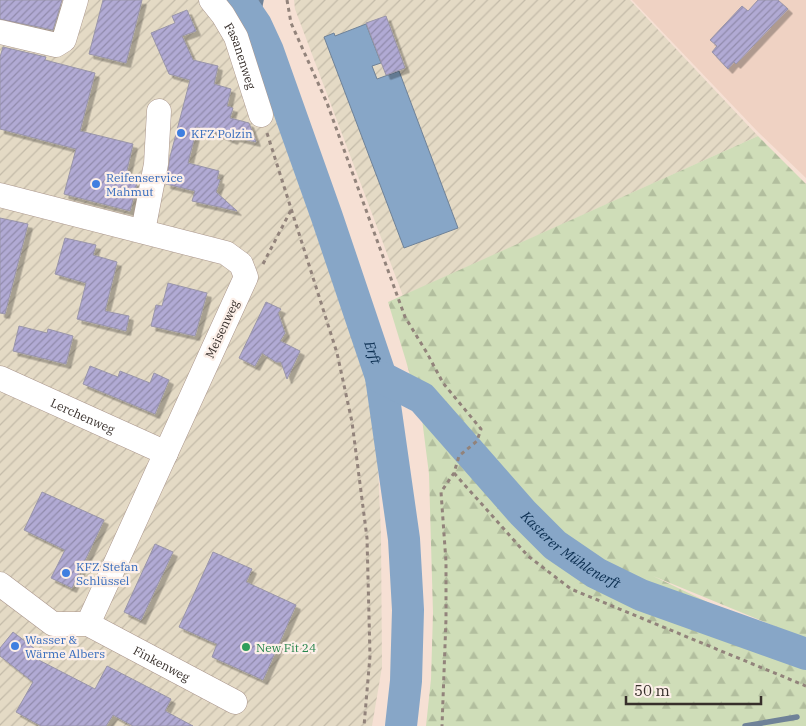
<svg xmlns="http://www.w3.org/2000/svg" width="806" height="726" font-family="'IBM Plex Serif',serif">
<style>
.built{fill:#efd2c3}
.industrial{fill:url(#industrial-furrows)}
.forest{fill:url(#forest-firs)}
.water{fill:#87a6c7;stroke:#6f8298}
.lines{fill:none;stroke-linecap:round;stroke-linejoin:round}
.stream{stroke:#6f8298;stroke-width:5.5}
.river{stroke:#87a6c7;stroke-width:32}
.building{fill:url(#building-hatch);stroke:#9995a9;filter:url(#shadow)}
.minor-casing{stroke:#ab968c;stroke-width:25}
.path{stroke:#92837b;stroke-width:3;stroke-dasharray:4 4;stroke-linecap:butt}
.minor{stroke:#fff;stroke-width:24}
.shop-dot{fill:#3f7fe0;stroke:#fcefe8;stroke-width:2}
.leisure-dot{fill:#2e9e5b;stroke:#fcefe8;stroke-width:2}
.labels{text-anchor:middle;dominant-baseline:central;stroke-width:4.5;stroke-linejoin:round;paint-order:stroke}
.street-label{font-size:12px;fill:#372f2b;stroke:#fcefe8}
.shop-label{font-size:12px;fill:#366cbe;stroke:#fcefe8;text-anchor:start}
.leisure-label{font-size:12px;fill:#27864d;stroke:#fcefe8;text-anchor:start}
.water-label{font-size:14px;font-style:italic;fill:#0a2d4f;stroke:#fcefe8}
</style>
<defs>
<pattern id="industrial-furrows" width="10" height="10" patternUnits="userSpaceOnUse" patternTransform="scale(1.25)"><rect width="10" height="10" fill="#e4dac5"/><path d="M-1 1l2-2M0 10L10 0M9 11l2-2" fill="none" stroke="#c4bba9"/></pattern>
<pattern id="forest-firs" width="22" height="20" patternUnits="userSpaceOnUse" patternTransform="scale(1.25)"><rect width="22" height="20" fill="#cfddb8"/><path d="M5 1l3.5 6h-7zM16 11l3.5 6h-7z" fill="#b2be9e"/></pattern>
<pattern id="building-hatch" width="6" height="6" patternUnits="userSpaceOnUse" patternTransform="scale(1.25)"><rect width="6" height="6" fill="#b1aad4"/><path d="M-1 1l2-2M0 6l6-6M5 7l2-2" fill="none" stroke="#918bac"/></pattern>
<filter id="shadow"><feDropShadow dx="4.5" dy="4.5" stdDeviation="0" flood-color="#0004"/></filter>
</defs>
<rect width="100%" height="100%" fill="#f6e0d4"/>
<polygon class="built" points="632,0 806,0 806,178 758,132"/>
<g class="industrial">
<polygon points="0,0 226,0 249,32 318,215 372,399 378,468 381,535 382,667 372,726 0,726"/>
<polygon points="294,0 630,0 758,136 403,296 295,9"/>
</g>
<polygon class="forest" points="758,136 806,184 806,639 653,576 806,649 806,726 426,726 431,679 433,613 429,474 422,419 406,361 388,302"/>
<polygon class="water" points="366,24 381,63 372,66 377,79 399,71 458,228 404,248 324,37 334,33 335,36"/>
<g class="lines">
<g class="stream">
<polyline points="256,25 261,0"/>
<polyline points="745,726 797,717"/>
</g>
<g class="river">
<path id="s1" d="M 239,0 L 256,25 L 268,51 L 327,217 L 381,377 L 404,539 L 408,610 L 406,681 L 401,726"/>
<path id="s2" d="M 381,377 L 422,398 L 523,513 L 555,545 L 596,573 L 641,595 L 806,654"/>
</g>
</g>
<g class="building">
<polygon points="0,0 62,0 53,30 0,19"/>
<polygon points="103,0 142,0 126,63 89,54"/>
<polygon points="758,0 778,0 788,9 736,64 734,62 728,69 712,52 717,46 710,40 742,6 748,11"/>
<polygon points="187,10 196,31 182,36 193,60 218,66 214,84 231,89 227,106 233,108 230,118 249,123 256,142 235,137 233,140 212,131 197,127 188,163 219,171 217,179 220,180 216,192 237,211 192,201 195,191 166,184 170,157 190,80 169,74 151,33 175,23 172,16"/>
<polygon points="386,16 405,68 386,75 366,23"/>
<polygon points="3,47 46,57 45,60 95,73 80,131 133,144 125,179 137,183 130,211 64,194 76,149 0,129 0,57"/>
<polygon points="0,218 28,224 5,314 0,313"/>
<polygon points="65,238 96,245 93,255 117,262 105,311 129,316 126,331 77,319 86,283 55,274"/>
<polygon points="168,283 207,293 195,336 151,326 156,305 162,306"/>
<polygon points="266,302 281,309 278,313 285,333 280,341 300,351 287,379 281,362 276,362 262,353 255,366 239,358"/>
<polygon points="19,326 47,333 48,329 73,336 66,364 13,351"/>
<polygon points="90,366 118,377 120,371 150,383 154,373 169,380 155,414 83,384"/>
<polygon points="42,492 104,520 72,588 51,578 65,550 24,530"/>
<polygon points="155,544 173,552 141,620 124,612"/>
<polygon points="213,552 252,569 246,582 296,605 263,680 212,657 217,644 179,627"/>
<polygon points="13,632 34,648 29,655 95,689 107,666 171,699 165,711 193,726 133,726 113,715 106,726 41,726 16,712 33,682 0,656 0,648"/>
</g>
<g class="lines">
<g class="minor-casing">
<g id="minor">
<path id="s3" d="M 211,0 L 223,15 L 236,37 L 261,115"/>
<polyline points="0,32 56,45 64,40 76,0"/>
<polyline points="0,195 226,253 241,264 246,277 88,624"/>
<polyline points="143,231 156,164 159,111"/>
<path id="s4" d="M 0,378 L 166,453"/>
<path id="s5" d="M 0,584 L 53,624 L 88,624 L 235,702"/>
</g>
</g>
<g class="path">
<polyline points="287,0 291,23 327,103 405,317 427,353 443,383 481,429 477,441 459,456 454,473 441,492 446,562 446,619 442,726"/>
<polyline points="267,133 337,353 352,422 367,538 370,656 364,726"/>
<polyline points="263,264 291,210"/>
<polyline points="454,473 528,556 571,589 806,686"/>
</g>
<use href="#minor" class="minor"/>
</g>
<g class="shop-dot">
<circle cx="181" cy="133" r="5"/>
<circle cx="96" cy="184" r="5"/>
<circle cx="66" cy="573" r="5"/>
<circle cx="15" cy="646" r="5"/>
</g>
<circle class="leisure-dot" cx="246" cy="647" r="5"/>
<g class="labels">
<g class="street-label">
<text stroke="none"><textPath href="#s3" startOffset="64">Fasanenweg</textPath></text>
<text transform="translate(222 329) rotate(-65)">Meisenweg</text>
<text stroke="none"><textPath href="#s4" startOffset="91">Lerchenweg</textPath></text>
<text stroke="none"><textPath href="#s5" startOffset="185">Finkenweg</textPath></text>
</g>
<g class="shop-label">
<text x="191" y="133">KFZ Polzin</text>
<text x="106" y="177">Reifenservice<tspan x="106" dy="14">Mahmut</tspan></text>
<text x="76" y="566">KFZ Stefan<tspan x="76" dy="14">Schlüssel</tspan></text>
<text x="25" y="639">Wasser &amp;<tspan x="25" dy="14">Wärme Albers</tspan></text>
</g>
<g class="leisure-label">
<text x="256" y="647">New Fit 24</text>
</g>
<g class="water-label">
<text stroke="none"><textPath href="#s1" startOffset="378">Erft</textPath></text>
<text stroke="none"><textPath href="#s2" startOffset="260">Kasterer Mühlenerft</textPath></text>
</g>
</g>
<path d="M626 696v8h135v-8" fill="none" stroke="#372f2b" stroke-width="2.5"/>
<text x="634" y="696" font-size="15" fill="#372f2b" stroke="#fcefe8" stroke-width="4" paint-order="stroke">50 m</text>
</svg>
